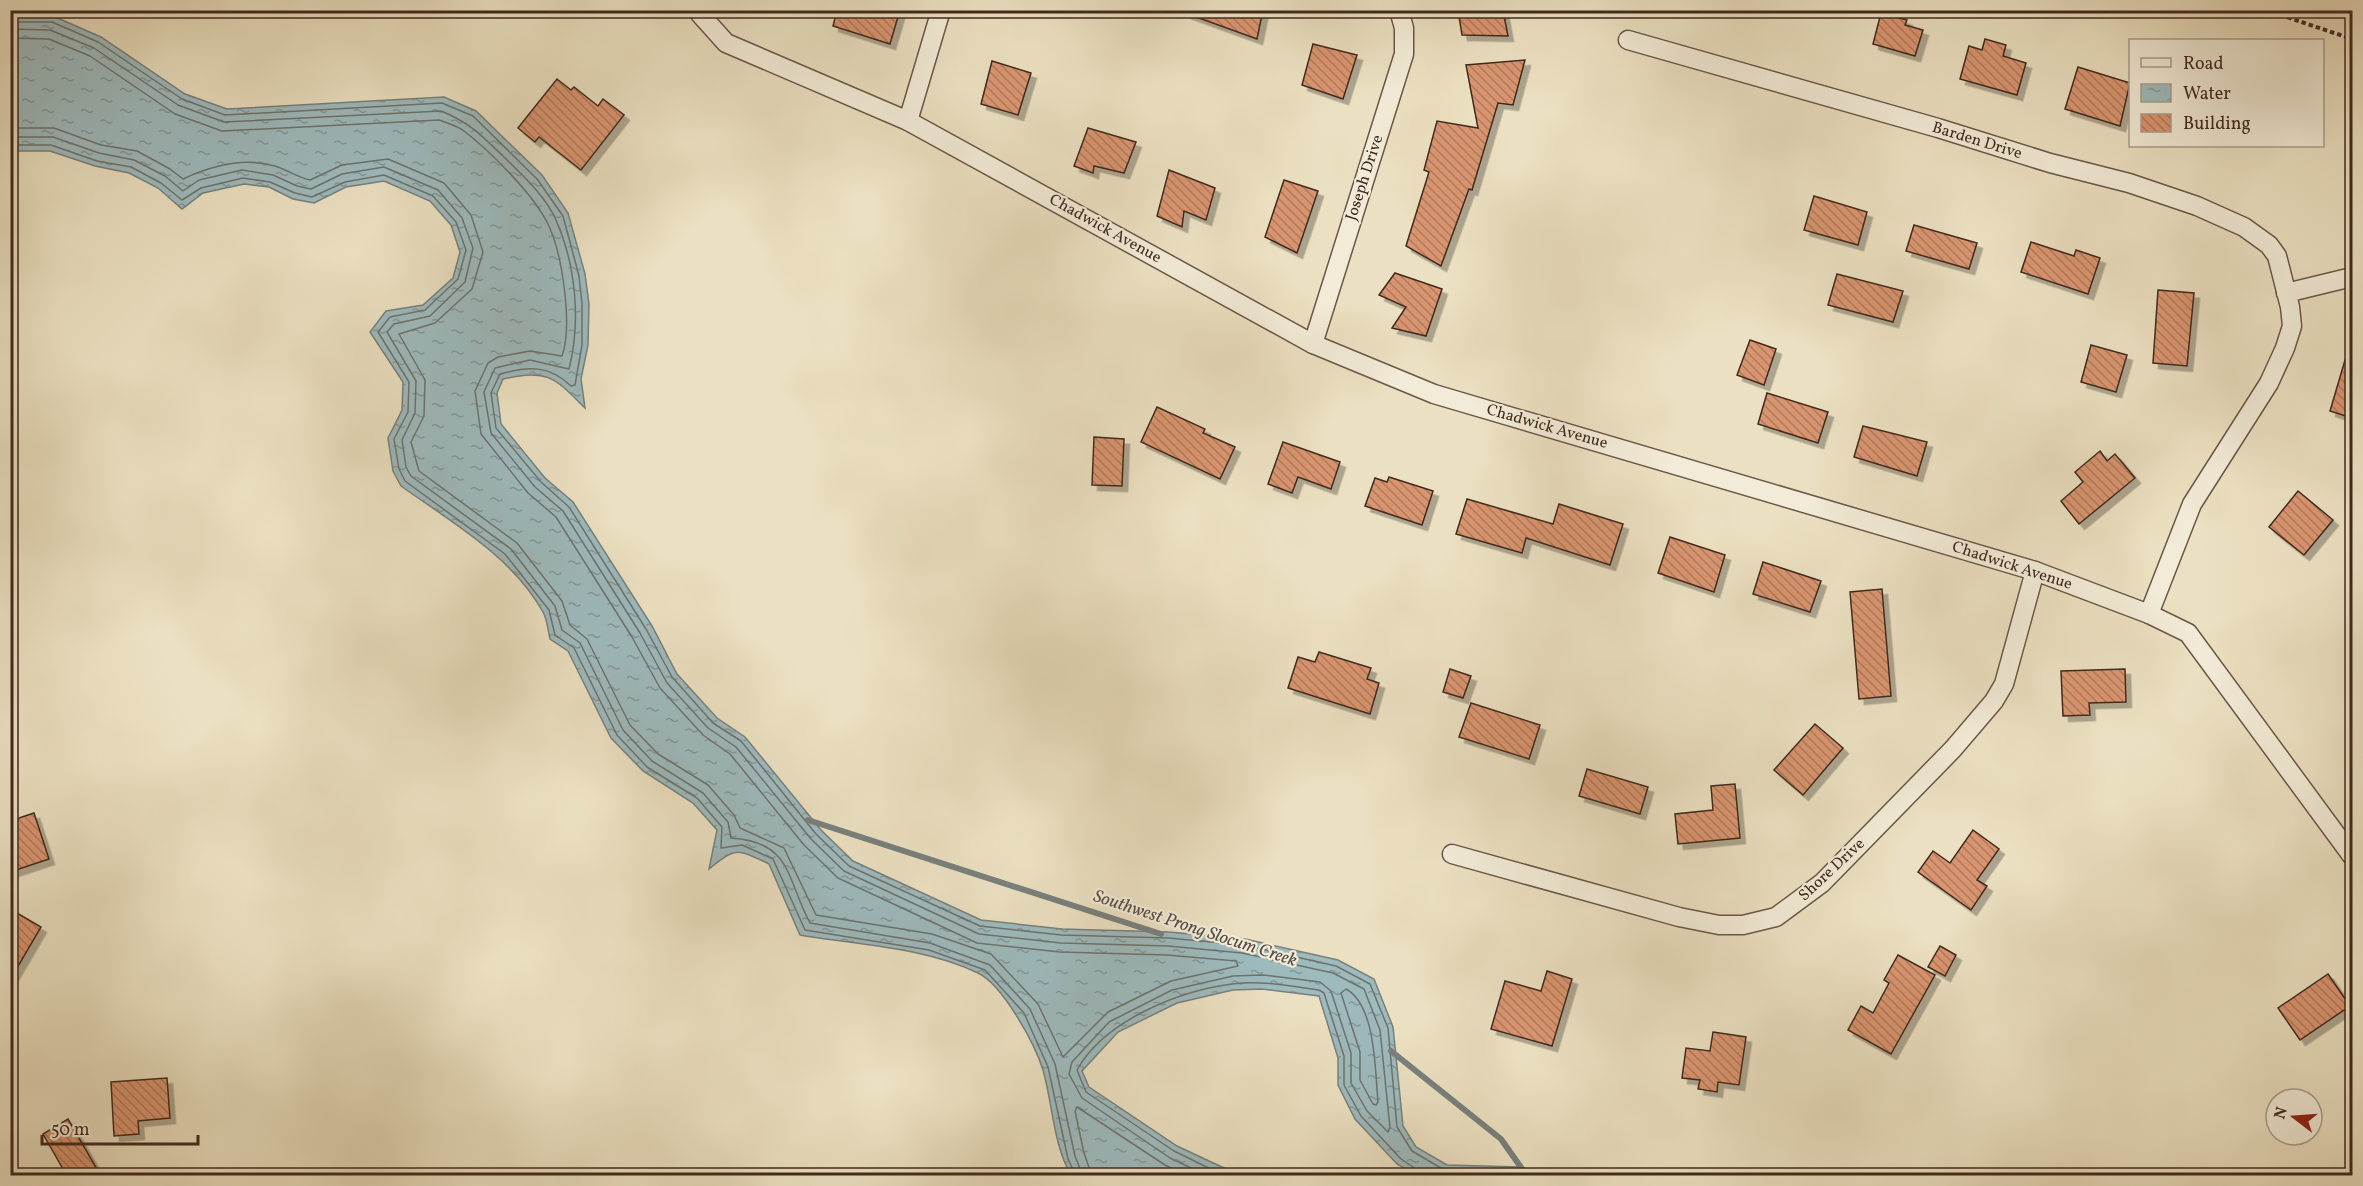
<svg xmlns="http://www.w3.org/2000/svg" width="2363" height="1186" font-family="Vollkorn,serif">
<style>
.water{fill:url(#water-ripples);stroke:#78807d;stroke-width:1.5}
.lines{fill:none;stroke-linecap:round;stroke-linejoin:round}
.shore{stroke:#6e726e;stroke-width:1.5}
.stream{stroke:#78807d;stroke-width:6}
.building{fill:url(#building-back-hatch);stroke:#40291e;stroke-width:1.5;filter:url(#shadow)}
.minor-casing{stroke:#6b5747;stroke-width:21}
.path{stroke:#40291e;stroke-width:4;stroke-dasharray:4.5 3;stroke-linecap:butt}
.minor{stroke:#f2ebd7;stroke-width:18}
.labels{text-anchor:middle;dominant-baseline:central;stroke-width:4.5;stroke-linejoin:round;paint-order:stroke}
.street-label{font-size:16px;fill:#40291e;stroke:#f2ebd7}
.water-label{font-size:18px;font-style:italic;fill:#574d46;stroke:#f2ebd7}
</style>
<defs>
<pattern id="water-ripples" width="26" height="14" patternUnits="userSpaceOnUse" patternTransform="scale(1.5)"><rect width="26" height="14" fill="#9dbabd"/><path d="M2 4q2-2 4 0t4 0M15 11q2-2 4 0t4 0" fill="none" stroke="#819799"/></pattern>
<pattern id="building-back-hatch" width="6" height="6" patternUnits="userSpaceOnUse" patternTransform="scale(1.5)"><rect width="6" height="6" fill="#d9956f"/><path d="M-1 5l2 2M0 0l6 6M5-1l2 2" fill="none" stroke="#b17a5b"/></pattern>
<filter id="shadow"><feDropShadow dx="5.5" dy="5.5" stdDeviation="0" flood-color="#0004"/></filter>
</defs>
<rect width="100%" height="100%" fill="#ebe0c1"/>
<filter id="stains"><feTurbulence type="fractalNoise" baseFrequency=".00333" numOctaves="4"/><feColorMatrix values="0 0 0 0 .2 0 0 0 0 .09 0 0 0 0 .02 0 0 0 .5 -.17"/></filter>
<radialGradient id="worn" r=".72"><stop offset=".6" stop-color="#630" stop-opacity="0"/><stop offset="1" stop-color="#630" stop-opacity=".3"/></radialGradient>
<path class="water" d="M 11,16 L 53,16 L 101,37 L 185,94 L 227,109 L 444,97 L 476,111 L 542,175 L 568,213 L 585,274 L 589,304 L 588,345 L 581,379 L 585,408 C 554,377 548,369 503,379 L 497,393 L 501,424 L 545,478 L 573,502 L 652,626 L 677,674 L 717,718 L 745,737 L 821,830 L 853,861 L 981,920 L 1062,929 L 1169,932 L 1245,939 L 1338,960 L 1374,979 L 1393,1027 L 1403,1126 L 1416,1147 L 1447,1165 L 1520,1167 L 1535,1175 L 1416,1175 L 1397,1164 L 1355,1119 L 1338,1085 L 1338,1058 L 1319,996 L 1262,989 L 1233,990 L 1177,1003 L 1118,1032 L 1082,1071 L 1089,1087 L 1177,1146 L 1239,1175 L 1071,1175 C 1053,1144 1053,1105 1043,1070 C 1035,1044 1003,985 978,973 C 925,947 858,945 800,935 L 769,864 C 737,849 737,846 709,869 L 717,830 L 693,803 L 643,771 L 611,738 L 568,651 L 550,639 C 548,630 547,619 543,612 C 512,556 451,522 401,486 L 393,471 L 388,438 L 402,410 L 403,382 L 370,332 L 386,311 L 423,305 L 453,278 L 460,252 L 451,225 L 430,201 L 384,181 L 346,187 L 314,203 L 293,199 L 269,187 L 244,184 L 203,193 L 182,209 L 158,188 L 129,173 L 95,166 L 50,151 L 11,151 Z"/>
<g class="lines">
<g class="shore">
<path d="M 10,22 L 52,22 L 98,42 L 182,99 L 225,115 L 442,103 L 473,116 L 537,179 L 563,216 L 579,276 L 582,304 L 582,345 L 575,385 L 571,386 C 549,365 529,366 500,374 L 491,393 L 496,428 L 541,482 L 569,507 L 646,629 L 672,677 L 713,723 L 741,741 L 816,834 L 849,866 L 980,926 L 1061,935 L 1168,938 L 1244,945 L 1336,966 L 1370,984 L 1388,1028 L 1397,1127 L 1412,1151 L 1446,1171 L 1523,1176"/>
<path d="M 10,29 L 50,30 L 94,48 L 178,105 L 224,122 L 441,111 C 469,122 482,136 503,156 C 522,175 545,195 556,220 C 576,265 581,322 569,369 L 530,360 L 495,368 L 484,392 L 491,433 L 535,487 L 563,511 L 640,633 L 667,683 L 708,728 L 736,747 L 811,839 L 844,871 L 979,934 L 1061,943 L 1168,946 L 1242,953 L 1333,973 L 1364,989 L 1380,1030 L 1390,1128 L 1388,1132 L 1367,1111 L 1351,1083 L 1351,1053 L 1331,991 L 1320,982 L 1263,975 L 1233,976 L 1172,990 L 1109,1022 L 1072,1062 L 1069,1074 L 1082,1098 L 1170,1158 L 1208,1176"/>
<path d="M 10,38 L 49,39 L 90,56 L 175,114 L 222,131 L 439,120 C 447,123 458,126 464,131 C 490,151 532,193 547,222 C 562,251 573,325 562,356 L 530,351 L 498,357 L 488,363 L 475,391 L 481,434 L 528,493 L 556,517 L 632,637 L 660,688 L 703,735 L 730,754 L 804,845 L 838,878 L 977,943 L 1060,952 L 1167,955 L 1236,961 L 1238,966 L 1171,981 L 1108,1012 L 1063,1057 L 1038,1004 L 991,954 L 932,934 L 816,915 L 784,848 L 740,828 L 734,815 L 708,785 L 658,754 L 630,725 L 587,639 L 570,625 L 562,601 L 517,543 L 419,471 L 411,442 L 424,416 L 425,380 L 399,334 L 435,323 L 472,289 L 483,252 L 471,215 L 444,183 L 388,159 L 342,165 L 310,180 C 297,177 287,170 275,166 C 244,157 211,166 183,179 L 170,169 L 137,151 L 101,145 L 54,128 L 10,128"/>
<path d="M 10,137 L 53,137 L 99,153 L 134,160 L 165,176 L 183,191 L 199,180 L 242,170 L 273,175 L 297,186 L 311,189 L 342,174 L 384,167 L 438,190 L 462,218 L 473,248 L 465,282 L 430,316 L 394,324 L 387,332 L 416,381 L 415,413 L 402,440 L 406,467 L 411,476 L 511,549 L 555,606 L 562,630 L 580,643 L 623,730 L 652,761 L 703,793 L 728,822 L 731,838 C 792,842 786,878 810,923 L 930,943 L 990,965 L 1030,1009 L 1055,1064 L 1075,1156 L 1083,1176"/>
<polyline points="10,145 51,145 97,161 131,167 161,183 182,200 201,188 243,178 270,182 295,193 312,197 345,182 384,175 433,196 456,222 466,250 458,279 425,310 390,317 378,332 409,382 408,412 394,439 399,469 405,481 505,554 549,610 555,635 574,648 617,735 647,767 697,798 722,827 721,848 742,845 773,859 805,930 929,950 985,970 1024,1013 1048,1067 1068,1159 1076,1176"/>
<path d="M 1346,989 C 1376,1005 1375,1071 1378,1102 L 1376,1105 L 1373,1104 L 1360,1080 L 1360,1052 L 1341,993 Z"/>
<polyline points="1092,1176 1084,1153 1075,1111 1077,1107 1165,1165 1186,1176"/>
<path d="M 1225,1176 L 1174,1151 L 1086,1092 L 1077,1070 C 1104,1021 1178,991 1232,984 C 1261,980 1291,986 1319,990 L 1324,993 L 1344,1056 L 1344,1085 L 1361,1116 L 1401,1159 L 1416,1169 L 1418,1176"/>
</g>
<g class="stream">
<polyline points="808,820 1161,934"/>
<polyline points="1391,1051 1501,1139 1527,1176"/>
</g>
</g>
<g class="building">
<polygon points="837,10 900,10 890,44 833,26"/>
<polygon points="1185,10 1263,10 1257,39 1185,13"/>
<polygon points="1458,10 1503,10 1508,36 1462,35"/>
<polygon points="1881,13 1907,20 1905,25 1923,30 1915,56 1873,44"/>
<polygon points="1985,39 2006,45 2003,56 2026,63 2017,95 1960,79 1969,46 1982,50"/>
<polygon points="1313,44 1357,55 1343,99 1302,85"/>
<polygon points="1525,60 1513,105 1498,103 1472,190 1469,189 1441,266 1406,246 1429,172 1424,170 1437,121 1478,128 1466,65"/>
<polygon points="992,61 1031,73 1018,115 981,104"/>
<polygon points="2078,67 2130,83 2120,126 2065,109"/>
<polygon points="557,79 571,90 574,87 598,106 603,99 624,115 581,170 539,137 535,142 518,128"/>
<polygon points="1088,128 1136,142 1124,173 1094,166 1093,173 1074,166"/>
<polygon points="1169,170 1215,188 1206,220 1184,211 1182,227 1157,216"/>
<polygon points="1284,180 1318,191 1297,253 1265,237"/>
<polygon points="1814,196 1867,212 1858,245 1804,230"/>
<polygon points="1914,225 1977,243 1969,269 1906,251"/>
<polygon points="2031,242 2074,256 2076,250 2100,258 2088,294 2021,272"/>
<polygon points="1395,273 1442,289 1426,336 1392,328 1406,307 1379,295"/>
<polygon points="1837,274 1903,291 1893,322 1828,305"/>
<polygon points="2158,290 2194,293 2187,366 2153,363"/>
<polygon points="1750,340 1776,349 1764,385 1737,375"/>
<polygon points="2091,345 2127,355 2116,392 2081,382"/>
<polygon points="2348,350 2352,351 2352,418 2330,411"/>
<polygon points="1767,393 1828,412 1818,443 1758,424"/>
<polygon points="1157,407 1205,429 1203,433 1235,447 1220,479 1141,442"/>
<polygon points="1863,426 1927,442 1917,476 1854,457"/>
<polygon points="1094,437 1124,439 1122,486 1092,485"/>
<polygon points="1283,442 1340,462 1331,489 1298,477 1292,493 1268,484"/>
<polygon points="2100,451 2107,461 2115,454 2135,478 2079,524 2061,501 2083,482 2075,472"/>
<polygon points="1389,477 1433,491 1422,525 1365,506 1375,478 1387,482"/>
<polygon points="2298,491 2333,520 2304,555 2269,527"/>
<polygon points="1467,499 1553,524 1559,504 1623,524 1610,565 1526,538 1522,553 1456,534"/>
<polygon points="1670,537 1725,555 1714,592 1658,573"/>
<polygon points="1763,562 1821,581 1810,612 1753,594"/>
<polygon points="1882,589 1891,696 1859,699 1850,592"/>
<polygon points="1319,652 1371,668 1367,679 1379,683 1370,714 1288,688 1298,657 1315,662"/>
<polygon points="1450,669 1471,676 1463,698 1443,692"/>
<polygon points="2125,669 2126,702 2089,703 2090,715 2063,716 2061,671"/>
<polygon points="1471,703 1540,725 1529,759 1459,737"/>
<polygon points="1815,724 1843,748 1803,795 1774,770"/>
<polygon points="1587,769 1648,787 1640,814 1579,796"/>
<polygon points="1735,784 1740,838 1678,844 1675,814 1713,810 1711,786"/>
<polygon points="34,813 49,859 10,872 10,821"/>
<polygon points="1973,830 1999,849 1977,880 1987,886 1971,910 1918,872 1933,851 1950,863"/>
<polygon points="10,909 41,927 10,980"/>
<polygon points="1940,946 1956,955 1945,976 1928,967"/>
<polygon points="1898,955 1935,975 1891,1054 1848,1030 1861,1006 1873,1013 1889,983 1884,980"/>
<polygon points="1547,971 1572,979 1552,1046 1491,1029 1505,981 1541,991"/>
<polygon points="2328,974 2350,1006 2300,1040 2278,1008"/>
<polygon points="1713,1032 1746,1037 1739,1085 1718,1082 1717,1092 1698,1089 1700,1080 1682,1078 1686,1048 1710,1051"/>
<polygon points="167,1078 170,1118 138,1121 139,1134 114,1136 111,1082"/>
<polygon points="68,1119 101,1176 67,1176 43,1134"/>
</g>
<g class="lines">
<g class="minor-casing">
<g id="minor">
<polyline points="701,10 700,14 726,43 908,121 1313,344 1434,394 2035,571 2149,614 2188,633 2352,856"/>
<polyline points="1628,40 1938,128 2050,163 2129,183 2197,206 2244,227 2269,245 2277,256 2290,307 2292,326 2285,348 2269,383 2192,504 2149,614"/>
<polyline points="908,121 941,10"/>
<polyline points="2286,293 2352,277"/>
<polyline points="1313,344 1404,54 1404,28 1399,10"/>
<polyline points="1452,854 1679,917 1719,925 1743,925 1776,917 1822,883 1953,749 1994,701 2004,684 2035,571"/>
</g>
</g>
<polyline class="path" points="2266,10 2352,39"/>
<use href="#minor" class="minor"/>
</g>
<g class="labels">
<g class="street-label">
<text transform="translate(1977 141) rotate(17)">Barden Drive</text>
<text transform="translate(1365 178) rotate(-72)">Joseph Drive</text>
<text transform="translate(1105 229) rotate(29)">Chadwick Avenue</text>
<text transform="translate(1547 427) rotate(16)">Chadwick Avenue</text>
<text transform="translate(2012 566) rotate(18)">Chadwick Avenue</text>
<text transform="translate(1832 870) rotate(-43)">Shore Drive</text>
</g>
<g class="water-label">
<text transform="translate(1195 929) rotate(18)">Southwest Prong Slocum Creek</text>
</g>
</g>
<rect width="2363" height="1186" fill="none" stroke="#ebe0c1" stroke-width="36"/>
<rect x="12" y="12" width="2339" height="1162" fill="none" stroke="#40291e" stroke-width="3"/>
<rect x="18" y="18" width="2327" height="1150" fill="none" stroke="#40291e" stroke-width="1.5"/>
<rect x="2129" y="39" width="195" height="108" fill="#f2ebd7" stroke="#ab9d8d" stroke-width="1.5"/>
<rect x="2141" y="58" width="30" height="9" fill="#f2ebd7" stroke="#ab9d8d" stroke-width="1.5"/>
<text x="2183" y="69" font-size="18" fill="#40291e">Road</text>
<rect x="2141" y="84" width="30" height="18" fill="url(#water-ripples)" stroke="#ab9d8d" stroke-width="1.5"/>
<text x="2183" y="99" font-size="18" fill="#40291e">Water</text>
<rect x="2141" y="114" width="30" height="18" fill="url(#building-back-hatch)" stroke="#ab9d8d" stroke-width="1.5"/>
<text x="2183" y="129" font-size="18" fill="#40291e">Building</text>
<g transform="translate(2294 1117) rotate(287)"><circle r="28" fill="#f2ebd7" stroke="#ab9d8d" stroke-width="1.5"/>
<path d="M0-4.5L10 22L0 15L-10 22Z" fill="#8f2418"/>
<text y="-9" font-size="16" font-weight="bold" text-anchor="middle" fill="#40291e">N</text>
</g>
<path d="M42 1135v9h156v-9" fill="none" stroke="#40291e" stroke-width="3"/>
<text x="51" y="1135" font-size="18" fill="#40291e" stroke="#f2ebd7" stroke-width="4.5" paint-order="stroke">50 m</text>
<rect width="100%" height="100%" filter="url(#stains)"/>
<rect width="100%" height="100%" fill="url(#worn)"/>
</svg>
